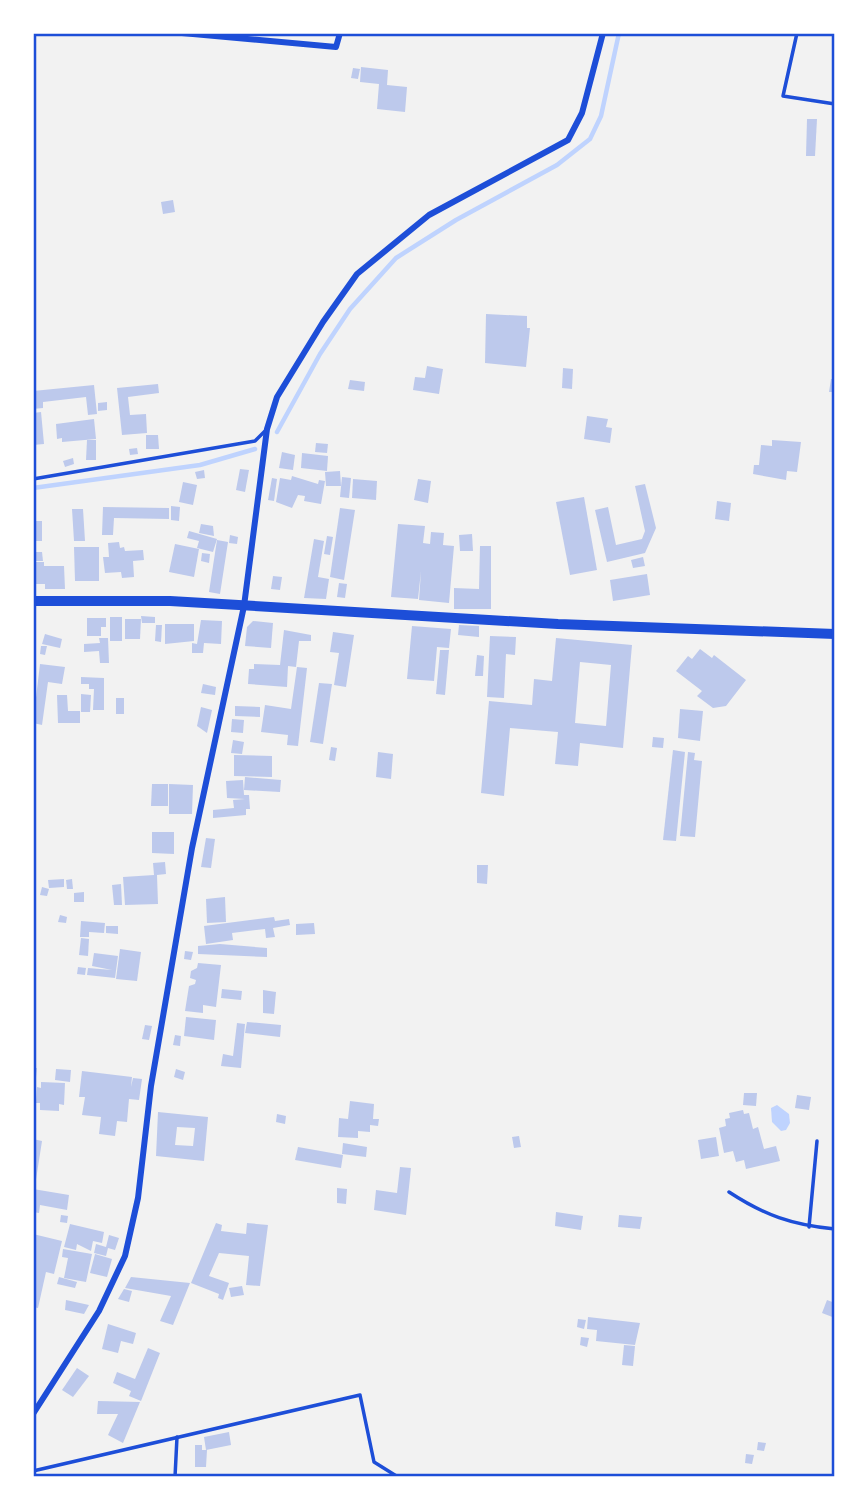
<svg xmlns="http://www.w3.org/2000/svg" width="868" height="1510" font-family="'Nunito Sans',sans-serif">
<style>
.water{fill:#bfd3fe}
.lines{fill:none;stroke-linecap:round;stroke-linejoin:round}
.stream{stroke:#bfd3fe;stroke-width:4.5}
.building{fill:#bdc9ec;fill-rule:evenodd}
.service{stroke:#1d4ed8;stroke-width:3.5}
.minor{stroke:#1d4ed8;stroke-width:6}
.secondary{stroke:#1d4ed8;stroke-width:10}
.neatline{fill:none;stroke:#1d4ed8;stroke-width:2.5}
</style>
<rect width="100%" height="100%" fill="#f2f2f2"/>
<polygon class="water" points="777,1105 789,1114 790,1123 786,1130 781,1131 772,1122 771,1108"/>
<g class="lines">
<g class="stream">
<polyline points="277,432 320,354 350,309 396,258 456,220 557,165 590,139 601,116 619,33"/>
<polyline points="33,488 200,465 255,449"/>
</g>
</g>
<g class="building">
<polygon points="361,67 388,70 387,85 407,87 405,112 377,109 379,84 360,82"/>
<polygon points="353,68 360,69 358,79 351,78"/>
<polygon points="807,119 817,119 815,156 806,156"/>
<polygon points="173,200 175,212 163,214 161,202"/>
<polygon points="486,314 527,316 527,328 530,328 526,367 485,363"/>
<polygon points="427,366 443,369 439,394 413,390 415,377 425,378"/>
<polygon points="563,368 573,369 572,389 562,388"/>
<polygon points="831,379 835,379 835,392 829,392"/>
<polygon points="350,380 365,382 364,391 348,389"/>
<polygon points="158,384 159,393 128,397 130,415 146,414 147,433 122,435 117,388"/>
<polygon points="94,385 97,414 88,415 86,397 43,402 43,408 33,409 33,391"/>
<polygon points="107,402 107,410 98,411 98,403"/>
<polygon points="41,412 44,444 33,445 33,413"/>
<polygon points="587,416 608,419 606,427 612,428 610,443 584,439"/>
<polygon points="94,419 96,439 62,442 62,438 57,439 56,424"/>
<polygon points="146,435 158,435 159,449 146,449"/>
<polygon points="87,440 96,440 96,460 86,460"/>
<polygon points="772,440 801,442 797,472 787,471 786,480 753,474 754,465 759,465 761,445 772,446"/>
<polygon points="316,443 328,444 327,453 315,452"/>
<polygon points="137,448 138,454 130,455 129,449"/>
<polygon points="282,452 295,455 293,470 279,468"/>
<polygon points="302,453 328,456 327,471 301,468"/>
<polygon points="73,458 74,464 65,467 63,461"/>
<polygon points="240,469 249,470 245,492 236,490"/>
<polygon points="204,470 205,478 197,479 195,472"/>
<polygon points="340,471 341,486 326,486 325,472"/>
<polygon points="292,476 318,484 319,480 325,481 321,504 304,501 305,496 298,495 292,508 276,502 280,478 291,480"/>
<polygon points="342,477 351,478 349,498 340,497"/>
<polygon points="272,478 277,479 274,501 268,500"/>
<polygon points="353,479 377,481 376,500 352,498"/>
<polygon points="418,479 431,481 428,503 414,500"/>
<polygon points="183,482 197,485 193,505 179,502"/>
<polygon points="645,484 656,528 645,553 607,562 595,510 608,507 616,545 642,539 645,531 635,486"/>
<polygon points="584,497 597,570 570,575 556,502"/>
<polygon points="717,501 731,503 729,521 715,519"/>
<polygon points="171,506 180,507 179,521 171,520"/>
<polygon points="103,507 169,508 169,519 114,518 113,535 102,535"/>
<polygon points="340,508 355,510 344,580 330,577"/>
<polygon points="72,509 83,509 85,541 74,541"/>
<rect x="33" y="521" width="9" height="20"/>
<polygon points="201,524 213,526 214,536 199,533"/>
<polygon points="398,524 425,526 423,543 430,544 431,532 444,533 443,545 454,546 449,603 419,600 421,571 418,599 391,597"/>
<polygon points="189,531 217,539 213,552 197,548 199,541 187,538"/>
<polygon points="472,534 473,551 460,551 459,535"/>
<polygon points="230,535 238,537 237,544 229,543"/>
<polygon points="327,536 333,537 330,555 324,554"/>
<polygon points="314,539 324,541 318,577 329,579 326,599 304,598"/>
<polygon points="217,540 228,542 220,594 209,592"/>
<polygon points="119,542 120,548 124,547 125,551 143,550 144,560 133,561 134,577 122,578 121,572 105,573 103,557 109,557 108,543"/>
<polygon points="175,544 199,549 194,577 169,572"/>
<polygon points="480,546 491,546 491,609 454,609 454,588 479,589"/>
<polygon points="74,547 99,547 99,581 75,581"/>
<polygon points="33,552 42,552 43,561 33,561"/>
<polygon points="202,553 210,554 209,563 201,561"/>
<polygon points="643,557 645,566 633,568 631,560"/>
<polygon points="35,562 44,562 44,566 64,566 65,589 45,589 45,584 35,584"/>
<polygon points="647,574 650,595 613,601 610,580"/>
<polygon points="273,576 282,577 280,590 271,589"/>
<polygon points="339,583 347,584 345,598 337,597"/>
<polygon points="141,616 155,617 155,623 142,623"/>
<rect x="110" y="617" width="12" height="24"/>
<polygon points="87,618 106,618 106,627 101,627 101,636 87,636"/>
<polygon points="125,619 141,619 140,639 125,639"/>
<polygon points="201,620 222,621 221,644 204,643 203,653 192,653 192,643 197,644"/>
<polygon points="253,621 273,623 271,648 245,646 247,627"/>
<polygon points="165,624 194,624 194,641 165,644"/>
<polygon points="156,625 162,625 161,642 155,641"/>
<polygon points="459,625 479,626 479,637 458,635"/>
<polygon points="412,626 451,629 449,648 437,647 434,681 407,679"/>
<polygon points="284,630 311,635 311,641 299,641 296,667 288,666 287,687 248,684 249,669 254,669 254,664 280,665"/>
<polygon points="333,632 354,635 346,687 334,685 339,653 330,652"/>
<polygon points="45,634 62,639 60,648 42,644"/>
<polygon points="490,636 516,637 515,655 506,654 504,698 487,697"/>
<polygon points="99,638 108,638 109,663 100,663 99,651 84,652 84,644 100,643"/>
<path d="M 556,638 L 632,645 L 623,748 L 580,743 L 578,766 L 555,764 L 558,732 L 510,728 L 504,796 L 481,793 L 489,701 L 532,705 L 534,679 L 552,681 ZM 580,662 L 611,665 L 606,726 L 575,723 Z"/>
<polygon points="41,646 47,646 45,655 40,654"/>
<polygon points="700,649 712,658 714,655 746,680 726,706 713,708 697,696 702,691 676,671 688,656 692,659"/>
<polygon points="440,650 449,650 445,695 436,694"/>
<polygon points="477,655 484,656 483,676 475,676"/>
<polygon points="40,664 65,667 62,684 48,682 42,725 33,723"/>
<polygon points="297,667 307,668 298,746 287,745 288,735 261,732 265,705 291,709"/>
<polygon points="81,677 104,678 104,710 93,710 94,689 89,689 89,684 81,684"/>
<polygon points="319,683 332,684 323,744 310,742"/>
<polygon points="203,684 216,687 215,695 201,693"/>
<polygon points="81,694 91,695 90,712 81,712"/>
<polygon points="57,695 67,695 68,711 80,711 80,723 58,723"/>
<rect x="116" y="698" width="8" height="16"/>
<polygon points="235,706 260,707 260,717 235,716"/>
<polygon points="201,707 212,710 207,733 197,726"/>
<polygon points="680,709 703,711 700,741 678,738"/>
<polygon points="232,719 244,720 243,733 231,732"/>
<polygon points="653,737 664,738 663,748 652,747"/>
<polygon points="233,740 244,742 242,754 231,753"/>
<polygon points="331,747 337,748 335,761 329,760"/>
<polygon points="673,750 685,752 676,841 663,840"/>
<polygon points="378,752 393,754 391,779 376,777"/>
<polygon points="688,752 695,753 694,760 702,761 695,837 680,836"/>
<polygon points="234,755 272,756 272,777 234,776"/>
<polygon points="245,777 281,780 280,792 244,790"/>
<polygon points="243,780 244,795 249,795 250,809 246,809 246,815 213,818 213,810 234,808 233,800 245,799 227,798 226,781"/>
<polygon points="152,784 168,784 168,806 151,806"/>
<polygon points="169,784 193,785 192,814 169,814"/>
<polygon points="152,832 174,832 174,854 152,853"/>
<polygon points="206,838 215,839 211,868 201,867"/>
<polygon points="165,862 166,874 157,875 158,904 125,905 123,877 154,875 153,863"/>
<polygon points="477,865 488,865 487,884 477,883"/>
<polygon points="64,879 64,887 49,888 48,880"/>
<polygon points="72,879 73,889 67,889 66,880"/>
<polygon points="121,884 122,905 114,905 112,885"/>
<polygon points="42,887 49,889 47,896 40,895"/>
<polygon points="84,892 84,902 74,902 74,893"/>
<polygon points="225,897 226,922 207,923 206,899"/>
<polygon points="60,915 67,917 66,923 58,922"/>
<polygon points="274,917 275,921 289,919 290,925 273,928 275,937 266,938 265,929 232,933 233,940 206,944 204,926"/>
<polygon points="81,921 105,923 104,933 89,932 89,937 80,937"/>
<polygon points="314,923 315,934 296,935 296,924"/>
<polygon points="106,926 118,926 118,934 106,933"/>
<polygon points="81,938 89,939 88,956 79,955"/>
<polygon points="220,944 267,948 267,957 198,954 198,946"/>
<polygon points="120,949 141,952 137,981 116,979"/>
<polygon points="185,951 193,952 191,960 184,959"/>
<polygon points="94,953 118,956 115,978 87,975 88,968 112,970 92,966"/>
<polygon points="198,963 221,965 216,1007 203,1005 203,1013 185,1011 189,986 195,984 196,980 190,978 191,971 197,968"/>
<polygon points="78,967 86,968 85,975 77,974"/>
<polygon points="222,989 242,991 241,1000 221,998"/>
<polygon points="263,990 276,992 274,1014 263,1013"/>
<polygon points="186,1017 216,1020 214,1040 184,1036"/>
<polygon points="247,1022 281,1025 280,1037 245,1033"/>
<polygon points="237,1023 245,1024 241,1068 221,1066 223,1054 233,1056"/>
<polygon points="145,1025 152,1026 149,1040 142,1039"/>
<polygon points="175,1035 181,1036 180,1046 173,1045"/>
<polygon points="33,1068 37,1068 35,1086 33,1086"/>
<polygon points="56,1069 71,1070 70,1082 55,1080"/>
<polygon points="176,1069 185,1072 183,1080 174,1077"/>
<polygon points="82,1071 132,1077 131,1087 133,1078 142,1079 139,1100 129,1099 127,1122 117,1121 115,1136 99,1134 101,1117 82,1115 85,1097 79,1097"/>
<polygon points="41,1082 65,1083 64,1105 59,1104 59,1111 40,1110 40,1103 36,1103 37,1087 41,1088"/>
<polygon points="744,1093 757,1093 756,1106 743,1105"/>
<polygon points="797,1095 811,1097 809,1110 795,1108"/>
<polygon points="350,1101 374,1104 373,1119 379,1119 378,1126 370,1125 370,1132 358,1131 358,1138 338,1137 339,1118 348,1119"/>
<polygon points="743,1110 744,1114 749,1113 753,1129 758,1127 764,1149 776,1146 780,1161 746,1169 744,1160 736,1162 733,1151 724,1153 719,1128 726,1126 725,1119 730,1118 729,1113"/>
<path d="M 158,1112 L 208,1117 L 204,1161 L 156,1156 ZM 177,1127 L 195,1128 L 193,1146 L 175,1145 Z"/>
<polygon points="277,1114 286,1116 285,1124 276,1122"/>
<polygon points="519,1136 521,1147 514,1148 512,1137"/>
<polygon points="716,1137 719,1156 701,1159 698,1140"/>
<polygon points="33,1139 42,1141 35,1186 33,1186"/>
<polygon points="343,1143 367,1147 366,1157 342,1154"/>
<polygon points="298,1147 343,1155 341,1168 295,1160"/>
<polygon points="400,1167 411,1168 406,1215 374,1210 376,1190 397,1193"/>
<polygon points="337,1188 347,1189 346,1204 337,1203"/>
<polygon points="33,1189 69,1195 67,1210 40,1205 39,1213 33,1212"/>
<polygon points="556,1212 583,1216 581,1230 555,1226"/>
<polygon points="61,1215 68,1216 67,1223 60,1222"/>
<polygon points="619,1215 642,1217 640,1229 618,1227"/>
<polygon points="216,1223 222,1225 221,1231 246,1234 247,1223 268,1225 260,1286 246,1285 249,1256 219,1253 209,1276 229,1283 223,1300 218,1298 219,1294 191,1283"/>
<polygon points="70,1224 104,1232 102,1243 93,1241 91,1251 77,1244 76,1250 64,1247"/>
<polygon points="33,1234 62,1241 54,1274 46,1272 38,1308 33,1307"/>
<polygon points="109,1235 119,1238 115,1250 108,1248 106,1256 94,1253 96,1244 106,1247"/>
<polygon points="63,1249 92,1254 86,1282 64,1278 68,1258 62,1257"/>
<polygon points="95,1254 112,1259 107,1277 90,1273"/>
<polygon points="59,1277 77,1282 75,1288 57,1284"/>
<polygon points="131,1277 190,1283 173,1325 160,1321 171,1296 125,1288"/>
<polygon points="242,1286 244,1295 231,1297 229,1288"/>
<polygon points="124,1289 132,1291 129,1302 118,1299"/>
<polygon points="66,1300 89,1305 84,1314 65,1310"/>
<polygon points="827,1300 835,1303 835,1318 822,1313"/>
<polygon points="588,1317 640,1323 635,1345 596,1341 597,1330 587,1329"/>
<polygon points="578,1319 586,1320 584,1329 577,1327"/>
<polygon points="108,1324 136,1333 133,1344 121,1341 118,1353 102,1349"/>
<polygon points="581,1337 589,1338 587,1347 580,1345"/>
<polygon points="624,1345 635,1346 633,1366 622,1365"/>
<polygon points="148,1348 160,1353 141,1401 129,1396 131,1391 113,1383 117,1372 135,1379"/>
<polygon points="77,1368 89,1376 73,1397 62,1390"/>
<polygon points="98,1401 140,1402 123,1443 108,1435 118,1414 97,1414"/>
<polygon points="229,1432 231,1445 206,1450 204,1437"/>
<polygon points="758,1442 766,1443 764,1451 757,1450"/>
<polygon points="195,1445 202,1445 202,1450 207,1450 206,1467 195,1467"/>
<polygon points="746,1454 754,1455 752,1464 745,1463"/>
</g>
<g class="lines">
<g class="service">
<polyline points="797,33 783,96 835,104"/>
<polyline points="33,479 255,441 265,431"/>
<path d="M 729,1192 C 764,1215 792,1225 835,1229"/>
<polyline points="809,1227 817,1141"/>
<polyline points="33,1471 360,1395 374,1462 398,1477"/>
<polyline points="175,1477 177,1437"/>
</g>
<g class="minor">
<polyline points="182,33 336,47 340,33"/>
<polyline points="33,1414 99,1311 125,1256 138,1198 151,1086 192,848 244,606 267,429 277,397 323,322 357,274 429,215 568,140 582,113 603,33"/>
</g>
<polyline class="secondary" points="33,601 170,601 558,624 835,634"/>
</g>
<rect width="868" height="1510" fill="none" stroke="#ffffff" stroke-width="70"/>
<rect x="35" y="35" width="798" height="1440" class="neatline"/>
</svg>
